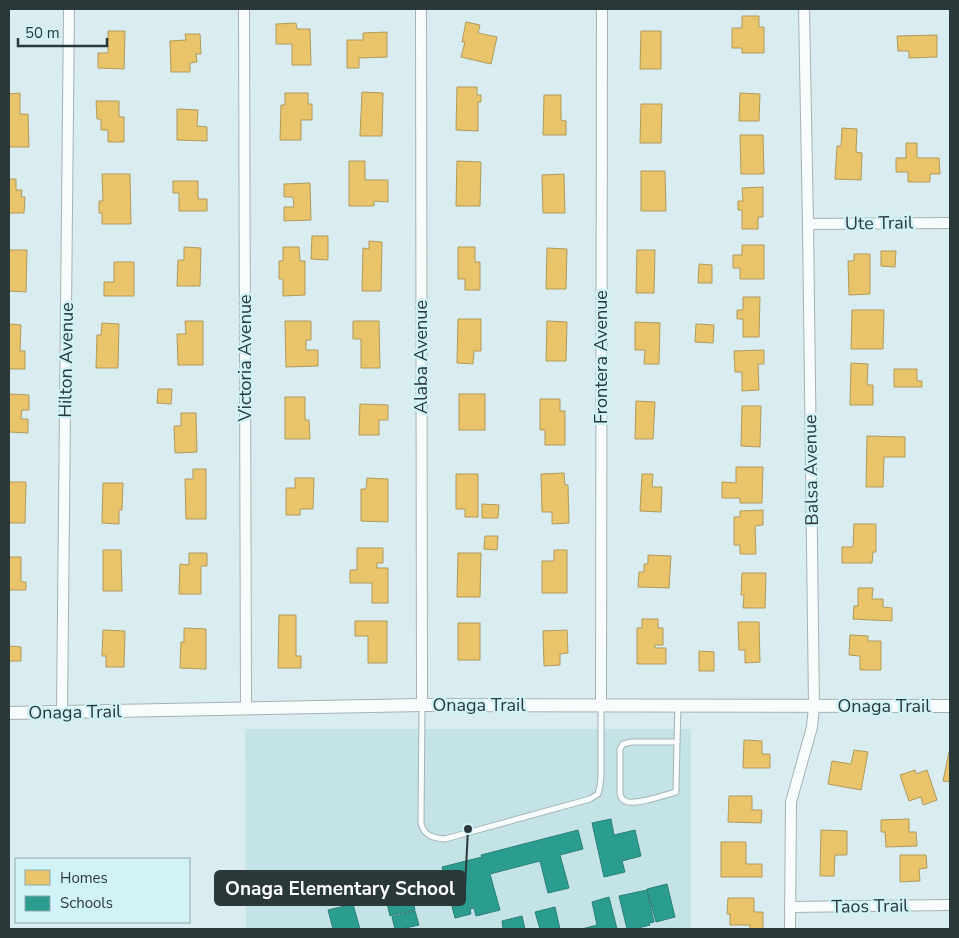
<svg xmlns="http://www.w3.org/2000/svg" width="959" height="938" font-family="'Nunito Sans',sans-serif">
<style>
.built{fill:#c4e3e7}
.homes{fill:#e9c46a;stroke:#b09a5c}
.schools{fill:#2a9d8f;stroke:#2a7f76}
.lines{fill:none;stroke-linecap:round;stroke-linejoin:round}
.service-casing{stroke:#a4b2b4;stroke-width:7}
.minor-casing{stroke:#a4b2b4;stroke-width:12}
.tertiary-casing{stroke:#a4b2b4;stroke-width:14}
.service{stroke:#f9fcfd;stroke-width:5}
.minor{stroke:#f9fcfd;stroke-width:10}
.tertiary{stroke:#f9fcfd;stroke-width:12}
.labels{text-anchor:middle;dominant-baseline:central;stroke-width:5;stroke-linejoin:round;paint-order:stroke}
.street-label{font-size:18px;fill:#2b383a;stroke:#d1f3f7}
.leader{fill:none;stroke:#2b383a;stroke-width:2}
.callout-dot{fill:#2b383a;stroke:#d1f3f7;stroke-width:2}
.callout{fill:#2b383a;stroke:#2b383a;stroke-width:2}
.callout-label{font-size:19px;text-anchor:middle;font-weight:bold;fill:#fff}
</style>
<rect width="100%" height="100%" fill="#d9ecef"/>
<polygon class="built" points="245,729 691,729 691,929 246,929"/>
<g class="homes">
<polygon points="742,16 759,16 759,27 764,27 764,53 742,53 742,48 732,48 732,28 742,28"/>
<polygon points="466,22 480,25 478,33 497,37 491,64 461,57 465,42 462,42"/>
<polygon points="296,23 297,29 310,29 311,65 292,65 292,44 276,44 276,24"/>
<polygon points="108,31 125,31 124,69 98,68 98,53 108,53"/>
<polygon points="641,31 661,31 661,69 640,69"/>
<polygon points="387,32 387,57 359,58 359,68 347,68 347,40 363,40 363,33"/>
<polygon points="185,34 200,34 201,54 196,54 197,62 190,63 190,72 171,72 170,41 186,40"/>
<polygon points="937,35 937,57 909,58 909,51 898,51 897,36"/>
<polygon points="457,87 477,87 477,95 481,95 481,102 478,102 478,131 456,130"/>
<polygon points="362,92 383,93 382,136 360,136"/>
<polygon points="20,93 20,114 28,114 29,147 9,147 9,94"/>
<polygon points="285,93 308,93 308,104 312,104 312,120 301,120 301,140 280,140 281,105 285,105"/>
<polygon points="740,93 760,94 759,121 739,121"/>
<polygon points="544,95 561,95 561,120 566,121 566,135 543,135"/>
<polygon points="96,101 119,101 119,117 124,117 124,142 108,142 108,130 101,130 101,119 97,119"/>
<polygon points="641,104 662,104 661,143 640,143"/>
<polygon points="177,109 198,110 197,126 207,127 207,141 177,140"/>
<polygon points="842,128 857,129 856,152 862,153 861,180 835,179 837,146 841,146"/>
<polygon points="740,135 763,135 764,174 741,174"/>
<polygon points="906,143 917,143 917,158 939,158 940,174 930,174 930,182 908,182 908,172 896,172 896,158 906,158"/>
<polygon points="349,161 365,161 365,180 388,180 388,202 374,201 374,206 349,206"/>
<polygon points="457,161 481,162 480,206 456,206"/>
<polygon points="641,171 665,171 666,211 641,211"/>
<polygon points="102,174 130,174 131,224 102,224 102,213 99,213 99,201 103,201"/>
<polygon points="564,174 565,213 543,213 542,175"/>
<polygon points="9,179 16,179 16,190 22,190 21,197 25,197 24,213 9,213"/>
<polygon points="173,181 198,181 198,199 207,199 207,211 179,211 179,193 173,193"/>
<polygon points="310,183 311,220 284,221 284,207 294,207 293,197 284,197 284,184"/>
<polygon points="763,187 763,217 758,217 758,229 742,229 742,210 738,210 738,201 743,201 742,188"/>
<polygon points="312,236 328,236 328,260 311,259"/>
<polygon points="369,241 382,242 381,291 362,291 363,248 369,249"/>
<polygon points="742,245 764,245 764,279 740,279 740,268 733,268 733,255 742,255"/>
<polygon points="184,247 201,248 200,286 177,286 178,260 184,260"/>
<polygon points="283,247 299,247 300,261 305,261 305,295 283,296 283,279 279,279 279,261 283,261"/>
<polygon points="458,247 475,247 475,262 480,262 480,290 465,290 465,279 458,279"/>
<polygon points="547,248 567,249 566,289 546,289"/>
<polygon points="9,250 27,250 26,292 9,291"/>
<polygon points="637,250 655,250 654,293 636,293"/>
<polygon points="881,251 896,251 895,267 881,266"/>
<polygon points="854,254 870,254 870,294 849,295 848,261 854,261"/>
<polygon points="114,262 134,262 134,296 104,296 104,282 114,282"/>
<polygon points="699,264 712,265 712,283 698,283"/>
<polygon points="743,297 760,297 759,337 743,337 743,319 737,319 737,310 743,310"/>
<polygon points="852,310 884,310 883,349 851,349"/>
<polygon points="458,319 481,319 481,351 474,351 473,364 457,363"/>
<polygon points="185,321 203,321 203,365 178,365 177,334 186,334"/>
<polygon points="285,321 311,321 311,340 306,340 306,350 318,350 318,366 286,367"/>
<polygon points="353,321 379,321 380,368 361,368 361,339 353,339"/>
<polygon points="547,321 567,322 566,361 546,361"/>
<polygon points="635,322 660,323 659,364 644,364 645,350 635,350"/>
<polygon points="102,323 119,324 118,368 96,368 97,335 101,335"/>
<polygon points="9,324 21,325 20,351 25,351 25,369 9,369"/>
<polygon points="696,324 714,325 713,343 695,342"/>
<polygon points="764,350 764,364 758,364 759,390 742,391 742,372 735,372 734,351"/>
<polygon points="851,363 868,364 867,385 873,385 873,405 850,405"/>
<polygon points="894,369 917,369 917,381 922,381 922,387 894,387"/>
<polygon points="158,389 172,389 171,404 157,403"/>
<polygon points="9,394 29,395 29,410 22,410 21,419 28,419 28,433 9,432"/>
<rect x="459" y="394" width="26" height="36"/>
<polygon points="285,397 305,397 305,420 309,420 310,439 285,439"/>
<polygon points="540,399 560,399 560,411 565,411 565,445 545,445 545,430 540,430"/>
<polygon points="636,401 655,402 653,439 635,439"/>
<polygon points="360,404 388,405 388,420 379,420 379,435 359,435"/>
<polygon points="742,406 761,406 760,447 741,446"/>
<polygon points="181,413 196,413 197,452 175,453 174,426 181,426"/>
<polygon points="867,436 905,437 905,457 884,457 883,487 866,487"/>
<polygon points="736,467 763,467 762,503 740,503 740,498 722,498 722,482 736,483"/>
<polygon points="193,469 206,469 206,519 186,519 185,479 193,479"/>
<polygon points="564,473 565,485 568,485 569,523 552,524 552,512 542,512 541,474"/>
<polygon points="456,474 478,474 478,517 465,517 465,509 456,509"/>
<polygon points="642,474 653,474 652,487 662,487 661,512 640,511"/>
<polygon points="295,478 314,478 313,509 300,509 300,515 286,515 286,488 295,488"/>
<polygon points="367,478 388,479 388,522 361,521 361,489 366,489"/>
<polygon points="9,482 26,482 25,523 9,523"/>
<polygon points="103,483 123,483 122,510 119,510 119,524 102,523"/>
<polygon points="482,504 499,505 498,518 482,518"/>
<polygon points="763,510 763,525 755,526 756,554 740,554 740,545 734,545 734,517 740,517 740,511"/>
<polygon points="854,524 876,524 876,552 873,552 872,563 842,563 842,547 853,547"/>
<polygon points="485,536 498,536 497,550 484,549"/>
<polygon points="357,548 383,548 383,563 377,563 377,568 388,568 388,603 372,603 372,583 350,583 350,570 357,570"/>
<polygon points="103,550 121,550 122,591 103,591"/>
<polygon points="554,550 567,550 567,593 542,593 542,561 554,561"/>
<polygon points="189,553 207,553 207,566 201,566 201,594 179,594 180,564 189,565"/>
<polygon points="458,553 481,553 480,597 457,597"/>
<polygon points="648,555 671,556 669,588 638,587 639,572 644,572 644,564 648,564"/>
<polygon points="9,557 21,557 21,582 26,582 26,590 9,590"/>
<polygon points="742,573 766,573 765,608 743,608 744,595 741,595"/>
<polygon points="858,588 873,588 872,599 883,599 883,607 892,608 892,621 853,619 854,606 858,606"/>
<polygon points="279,615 296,615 296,656 301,656 301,668 278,668"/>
<polygon points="642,619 658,619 658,628 663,628 663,645 655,645 655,648 666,648 666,664 637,664 637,628 642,628"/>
<polygon points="355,621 387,621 387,663 368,663 368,636 355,636"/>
<polygon points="738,622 759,622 760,662 745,663 745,650 739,650"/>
<rect x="458" y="623" width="22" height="37"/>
<polygon points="184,628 206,629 206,669 180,668 181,642 184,642"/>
<polygon points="103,630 125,631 124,667 106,667 106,656 102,656"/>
<polygon points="567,630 568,653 560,654 560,665 544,666 543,631"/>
<polygon points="850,635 868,636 868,641 881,641 881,670 860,670 860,656 849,655"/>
<polygon points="9,646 21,647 21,661 9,661"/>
<polygon points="699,651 714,652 714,671 699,671"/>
<polygon points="744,740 762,741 762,754 770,754 770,768 743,768"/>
<polygon points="854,750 868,752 861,790 828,784 832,761 851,764"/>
<polygon points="949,752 950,752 950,782 943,781"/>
<polygon points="915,770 916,774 927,770 937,800 923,805 921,797 909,801 900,775"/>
<polygon points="729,796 752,796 752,810 762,810 761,823 728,822"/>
<polygon points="909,819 909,832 916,832 917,846 886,847 885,832 881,832 881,820"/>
<polygon points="821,830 847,831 847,855 835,855 834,876 820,876"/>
<polygon points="721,842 746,842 746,864 762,864 762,877 721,877"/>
<polygon points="900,855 926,855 927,868 919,869 920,881 900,882"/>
<polygon points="728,898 754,898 754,912 763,912 763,929 750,929 750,925 730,925 730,914 727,914"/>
</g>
<g class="schools">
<polygon points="611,819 614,835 635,830 641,856 622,861 625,872 604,877 592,823"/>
<polygon points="578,830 583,849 560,855 569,888 548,893 540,861 490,874 500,910 476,916 474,908 470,909 471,914 455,918 442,867 482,857 481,855"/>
<polygon points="667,884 675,917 656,922 647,889"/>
<polygon points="647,890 654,922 649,923 650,925 634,929 627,929 619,896"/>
<polygon points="412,897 415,910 390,916 387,903"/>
<polygon points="609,897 617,929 582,929 597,925 592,902"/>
<polygon points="353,904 360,929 333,929 328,910"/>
<polygon points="555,907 560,929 540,929 535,912"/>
<polygon points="415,911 419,925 401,929 395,929 392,917"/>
<polygon points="522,916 525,929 503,929 502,921"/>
</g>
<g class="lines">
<g class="service-casing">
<g id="service">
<path d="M 422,706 L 421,823 C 424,836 433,838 445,839 L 590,799 L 598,794 L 600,786 L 601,776 L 601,705"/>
<path d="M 631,742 L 677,742 L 676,792 C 665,795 634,806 625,801 C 621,799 621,797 620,794 L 620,749 L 623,744 Z"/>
<polyline points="677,742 678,706"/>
</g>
</g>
<g class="minor-casing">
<g id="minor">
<polyline points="244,9 246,708"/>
<polyline points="421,9 422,705"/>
<polyline points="808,224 950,223"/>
<polyline points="601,705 602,9"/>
<polyline points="62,712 69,9"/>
<polyline points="790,907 950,905"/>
<polyline points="790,929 791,802 812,727 814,706 808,224 804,9"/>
</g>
</g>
<g class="tertiary-casing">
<polyline id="tertiary" points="9,713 422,705 950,706"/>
</g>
<use href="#service" class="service"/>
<use href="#minor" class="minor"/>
<use href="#tertiary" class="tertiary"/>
</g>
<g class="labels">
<g class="street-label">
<text transform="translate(879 223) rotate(-1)">Ute Trail</text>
<text transform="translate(421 357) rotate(-90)">Alaba Avenue</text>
<text transform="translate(601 357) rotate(-90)">Frontera Avenue</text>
<text transform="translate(245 358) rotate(-90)">Victoria Avenue</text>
<text transform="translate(66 360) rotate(-89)">Hilton Avenue</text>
<text transform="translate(811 470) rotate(-91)">Balsa Avenue</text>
<text x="479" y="705">Onaga Trail</text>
<text x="884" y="706">Onaga Trail</text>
<text transform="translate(75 712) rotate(-1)">Onaga Trail</text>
<text transform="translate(870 906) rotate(-1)">Taos Trail</text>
</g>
</g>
<path class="leader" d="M468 829L465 888"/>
<circle class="callout-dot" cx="468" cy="829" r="5"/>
<rect class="callout" x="215" y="871" width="250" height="34" rx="5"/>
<g class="callout-label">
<text x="340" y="895">Onaga Elementary School</text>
</g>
<rect width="959" height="938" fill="none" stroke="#2b383a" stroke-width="20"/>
<rect x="15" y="858" width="175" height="65" fill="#d1f3f7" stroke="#8fa8ab"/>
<rect x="25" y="870" width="25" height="15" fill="#e9c46a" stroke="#8fa8ab"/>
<text x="60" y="883" font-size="15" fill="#2b383a">Homes</text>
<rect x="25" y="896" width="25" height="15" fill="#2a9d8f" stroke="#8fa8ab"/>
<text x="60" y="908" font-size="15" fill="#2b383a">Schools</text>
<path d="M18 38v8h89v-8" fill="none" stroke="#2b383a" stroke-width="2.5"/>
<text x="25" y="38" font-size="15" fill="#2b383a" stroke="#d1f3f7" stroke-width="4" paint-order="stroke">50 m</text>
</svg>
